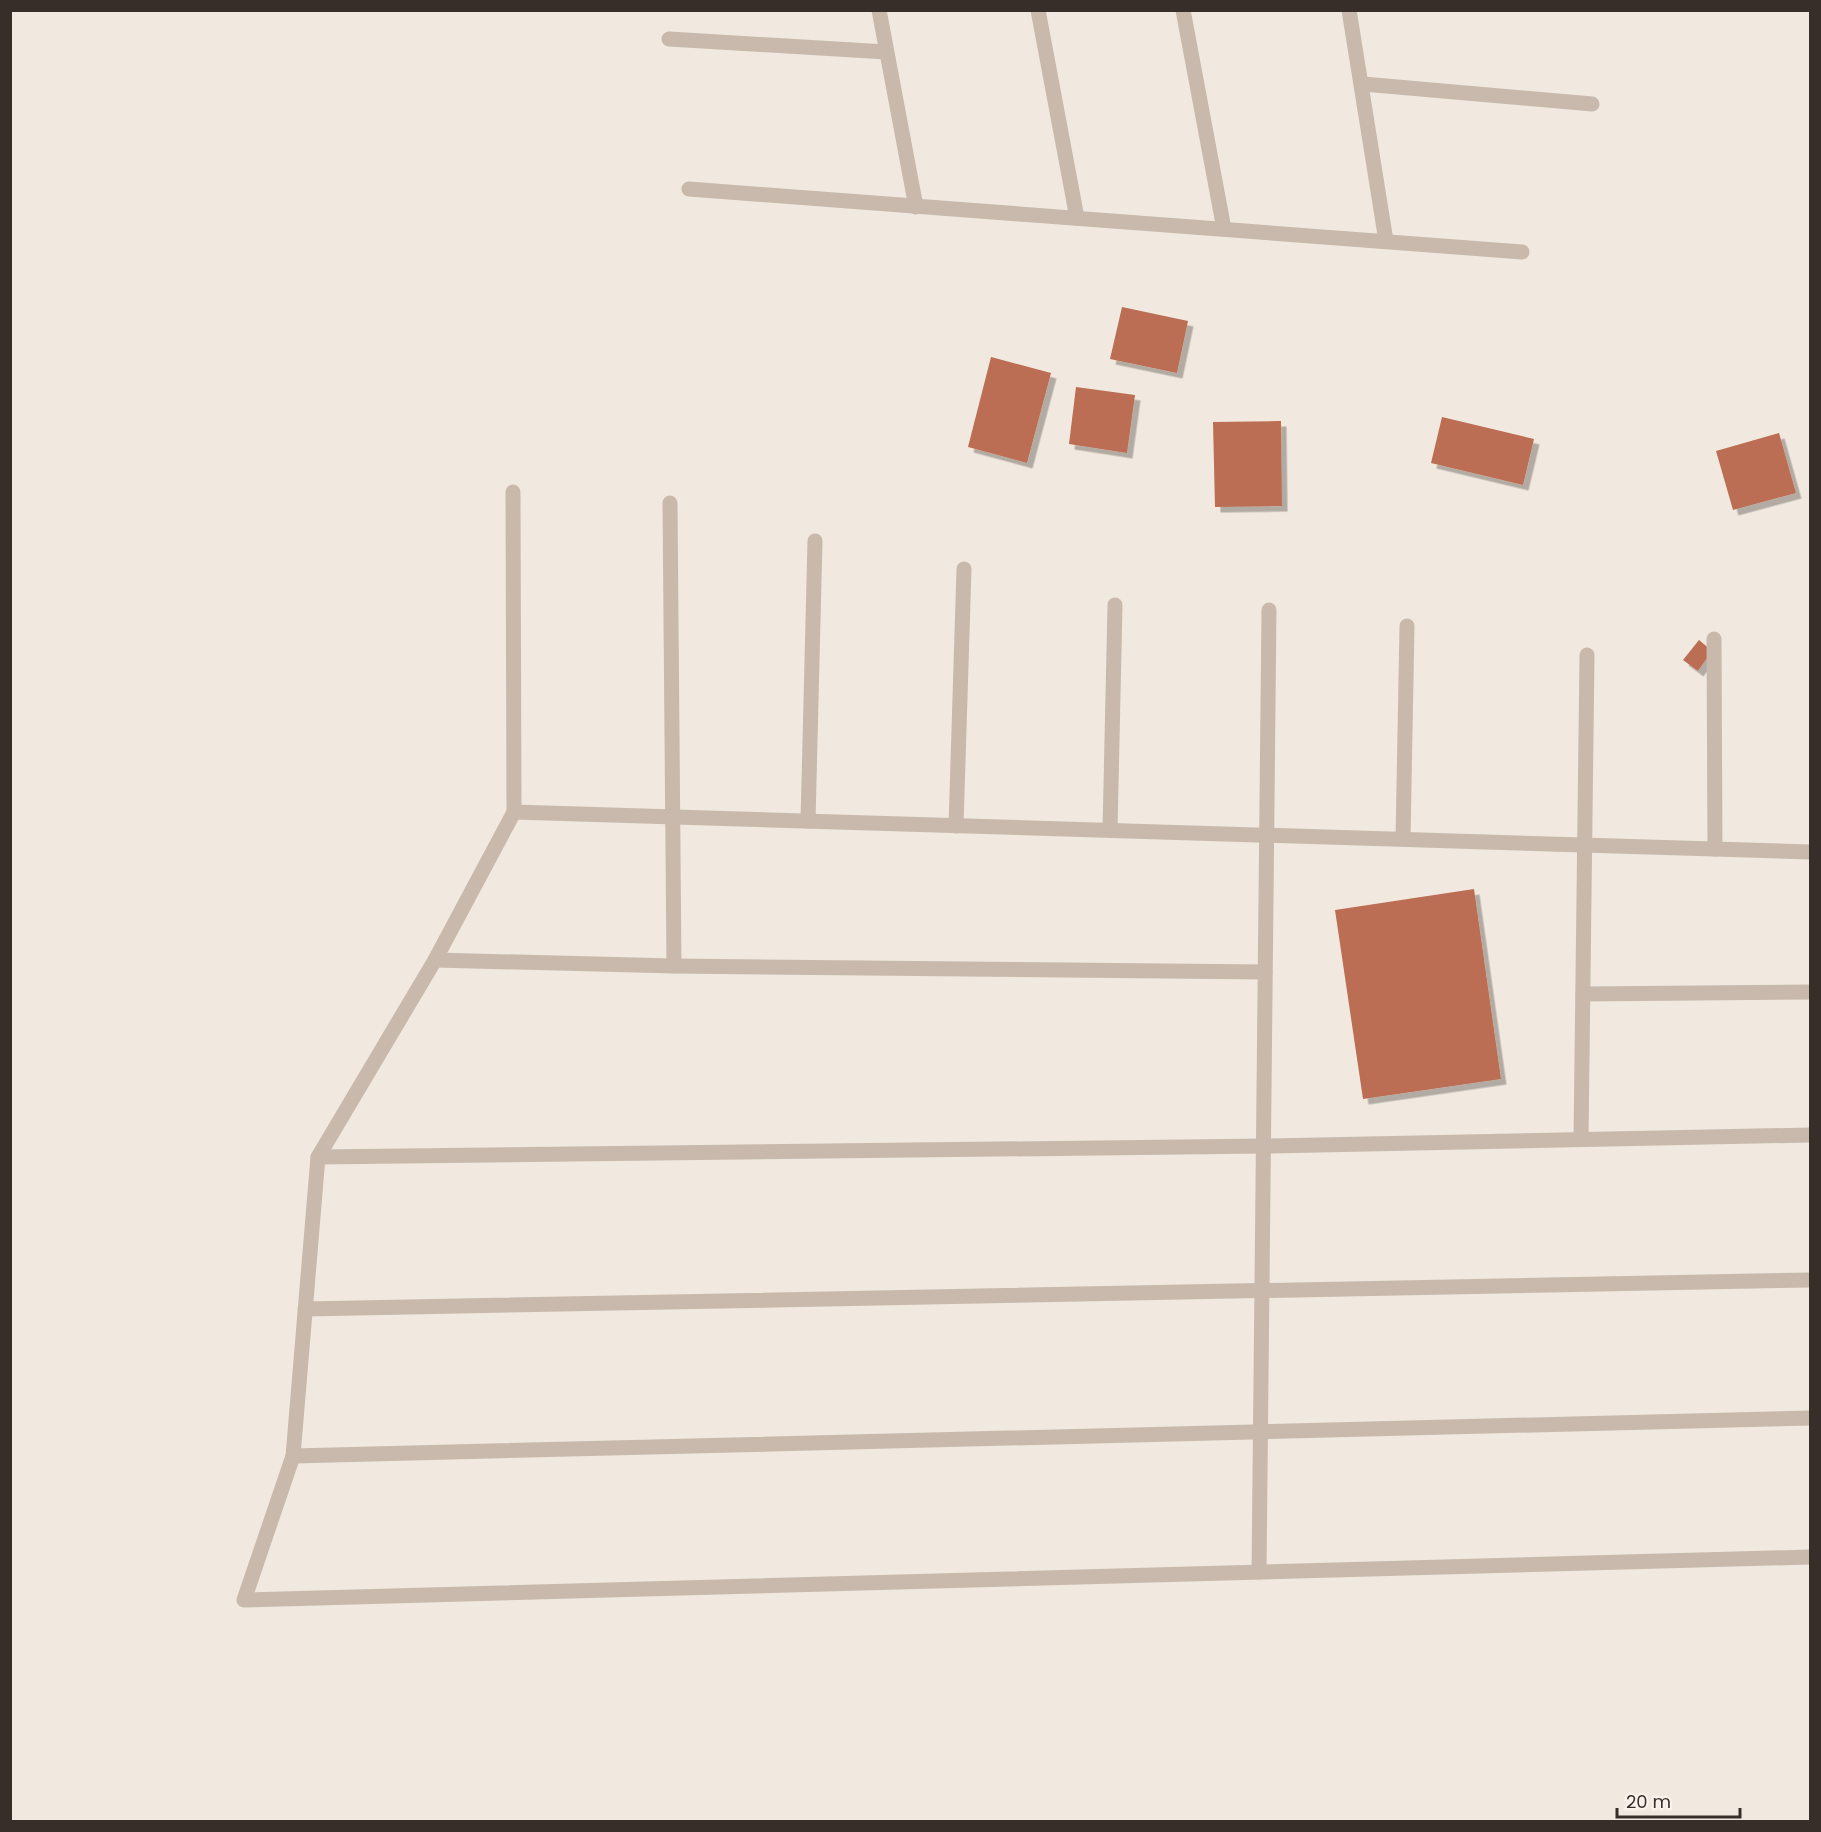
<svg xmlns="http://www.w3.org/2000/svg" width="1821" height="1832" font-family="Poppins,sans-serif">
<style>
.building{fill:#bb6e52;filter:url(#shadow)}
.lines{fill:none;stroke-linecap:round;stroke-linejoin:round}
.street{stroke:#c8b9ac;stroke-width:15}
</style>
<defs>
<filter id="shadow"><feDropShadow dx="5.5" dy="5.5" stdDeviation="0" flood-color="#0004"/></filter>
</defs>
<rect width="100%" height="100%" fill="#f1e9df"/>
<g class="building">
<polygon points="1122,307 1188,321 1177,373 1110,359"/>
<polygon points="991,357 1051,373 1027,463 968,447"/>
<polygon points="1076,387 1135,395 1127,453 1069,444"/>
<polygon points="1442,417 1534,439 1523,485 1431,463"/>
<polygon points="1281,421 1282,506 1215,507 1213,422"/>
<polygon points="1779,433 1796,493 1733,510 1716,451"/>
<polygon points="1699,640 1712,651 1698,671 1683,660"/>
<polygon points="1474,889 1501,1079 1363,1099 1335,910"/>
</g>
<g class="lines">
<g class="street">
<polyline points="879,10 916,207"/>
<polyline points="1038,10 1077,218"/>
<polyline points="1183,10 1224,229"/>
<polyline points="1349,10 1386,241"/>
<polyline points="669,39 886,52"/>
<polyline points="1363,84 1592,104"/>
<polyline points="689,189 1522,252"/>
<polyline points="513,492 514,812 435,960 318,1157 293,1456 244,1600 1810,1557"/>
<polyline points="670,503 674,966"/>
<polyline points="1714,639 1715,849"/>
<polyline points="514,812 1810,852"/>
<polyline points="808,821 815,541"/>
<polyline points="956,826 964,569"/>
<polyline points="1110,830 1115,605"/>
<polyline points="1403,839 1407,626"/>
<polyline points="435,960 674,966 1265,972"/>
<polyline points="1583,994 1810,992"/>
<polyline points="1581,1139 1587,655"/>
<polyline points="318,1157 1264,1146 1810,1135"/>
<polyline points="305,1309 1810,1280"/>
<polyline points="293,1456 1810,1418"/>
<polyline points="1259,1572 1269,610"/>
</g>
</g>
<rect width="1821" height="1832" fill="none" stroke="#372e2a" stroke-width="24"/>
<path d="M1617 1808v9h123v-9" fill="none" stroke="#372e2a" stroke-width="3"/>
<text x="1626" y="1808" font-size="18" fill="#372e2a" stroke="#f9f3eb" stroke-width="4.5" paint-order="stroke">20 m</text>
</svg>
